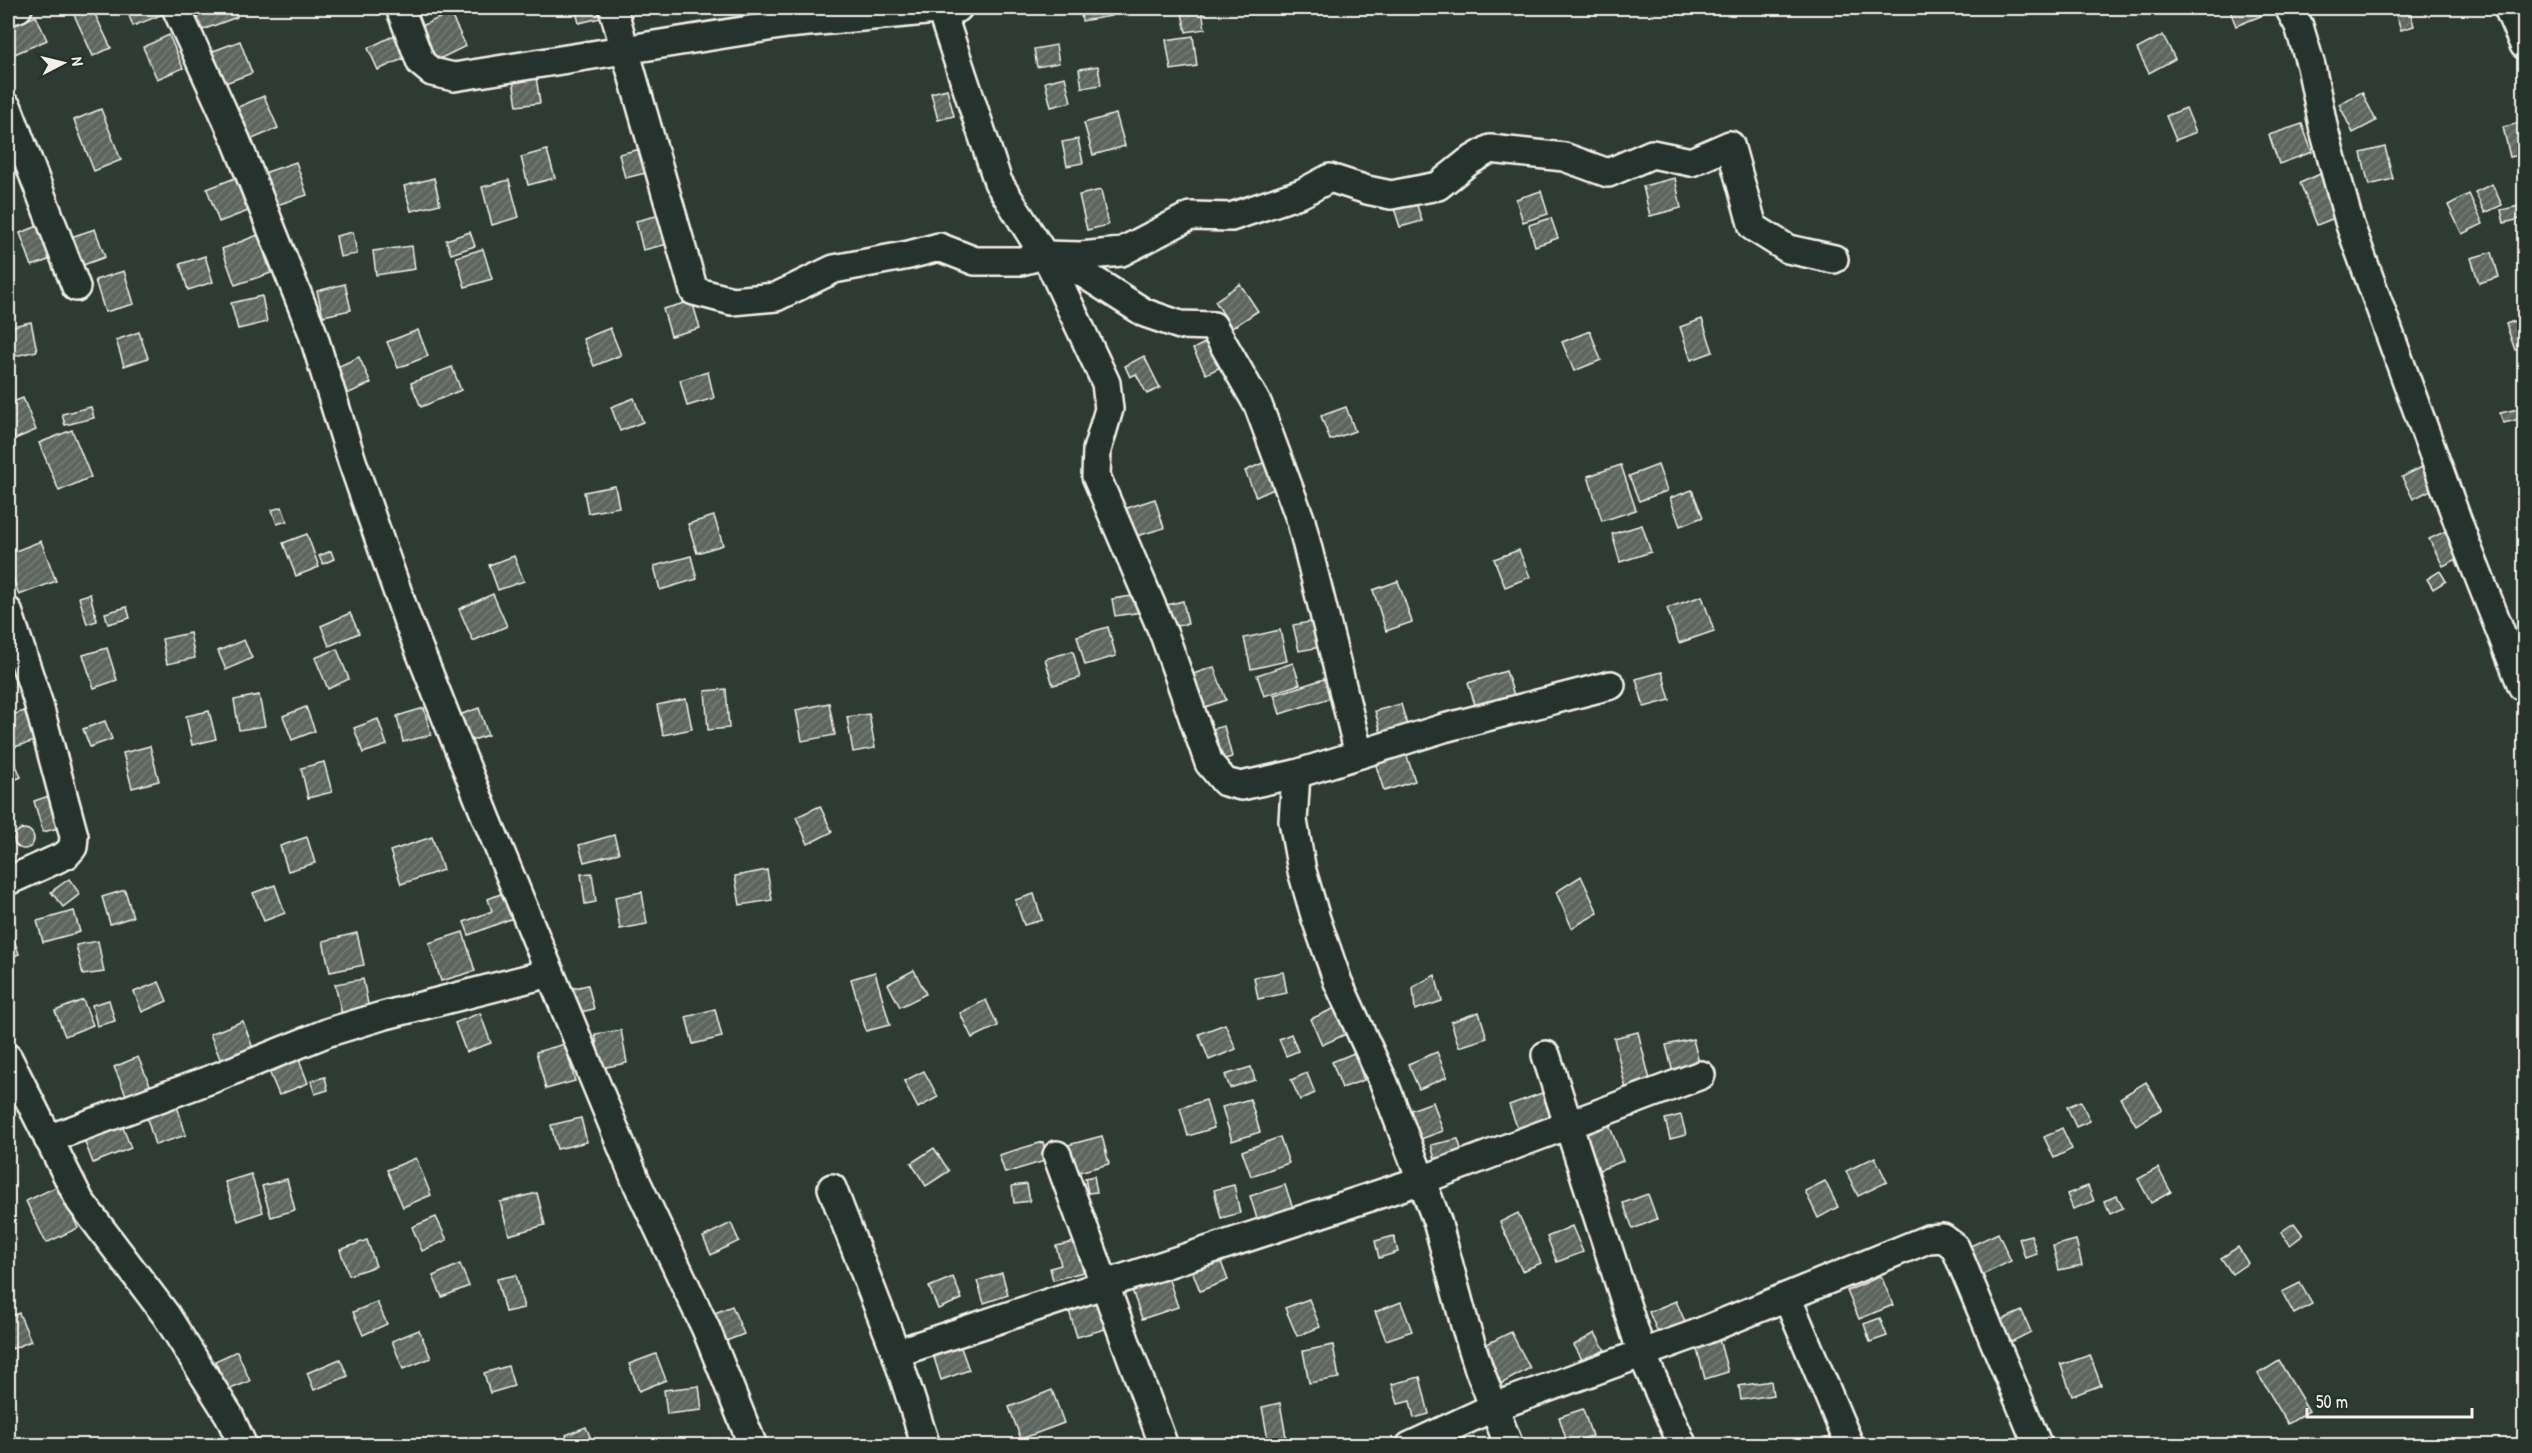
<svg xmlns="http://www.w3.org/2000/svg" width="2532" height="1453" font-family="'Patrick Hand',sans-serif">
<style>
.building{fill:url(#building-hatch);stroke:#f4f1e8;stroke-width:1.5}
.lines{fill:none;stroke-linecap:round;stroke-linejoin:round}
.street-casing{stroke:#f4f1e8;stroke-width:32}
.street{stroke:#26332d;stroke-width:27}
</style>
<defs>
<pattern id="building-hatch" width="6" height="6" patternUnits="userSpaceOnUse" patternTransform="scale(1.5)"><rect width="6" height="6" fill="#5c655e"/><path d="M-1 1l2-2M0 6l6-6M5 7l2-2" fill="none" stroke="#747c75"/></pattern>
</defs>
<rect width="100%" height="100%" fill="#2e3b34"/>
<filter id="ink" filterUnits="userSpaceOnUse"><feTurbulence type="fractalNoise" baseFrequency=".0167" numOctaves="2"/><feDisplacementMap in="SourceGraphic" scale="12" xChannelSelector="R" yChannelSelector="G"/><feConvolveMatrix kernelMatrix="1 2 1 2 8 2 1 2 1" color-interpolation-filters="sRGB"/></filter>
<g filter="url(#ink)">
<g class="building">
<polygon points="71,8 92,8 111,48 93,56"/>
<polygon points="126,8 163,8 166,13 133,26"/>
<polygon points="184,8 233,8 237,17 194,33"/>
<polygon points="575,8 607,8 609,16 579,23"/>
<polygon points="1080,8 1111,8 1112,16 1082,21"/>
<polygon points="2229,8 2260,8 2263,15 2236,26"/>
<polygon points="2409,8 2414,26 2401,30 2395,11"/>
<polygon points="1202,10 1205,29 1186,32 1182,13"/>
<polygon points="450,13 466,46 433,62 417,28"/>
<polygon points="36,16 47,40 10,56 8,49 8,28"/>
<polygon points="399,33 409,56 378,70 368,48"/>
<polygon points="169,35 183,68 157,79 143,47"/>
<polygon points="2163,35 2175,59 2149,73 2137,49"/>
<polygon points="1193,36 1197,66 1171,70 1166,40"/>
<polygon points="240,41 252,73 220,85 208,53"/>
<polygon points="1056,45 1059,63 1037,67 1034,49"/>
<polygon points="1098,66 1101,85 1082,88 1079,69"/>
<polygon points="535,70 540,103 517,106 512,73"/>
<polygon points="1065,77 1071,102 1051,107 1045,82"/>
<polygon points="947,89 954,116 938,120 931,93"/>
<polygon points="2362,92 2376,121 2353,133 2339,104"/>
<polygon points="264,96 278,128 250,140 236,108"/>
<polygon points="2186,108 2196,132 2176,140 2166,116"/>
<polygon points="101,109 121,160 94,171 74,120"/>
<polygon points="1116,114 1125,146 1093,155 1084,123"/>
<polygon points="2524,122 2524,154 2510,157 2503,127"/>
<polygon points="2302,124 2312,152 2279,164 2269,135"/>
<polygon points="1078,139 1083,163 1067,166 1062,142"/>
<polygon points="2385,147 2393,179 2369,185 2361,153"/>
<polygon points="645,148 650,172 625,178 619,154"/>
<polygon points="547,150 555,178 528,185 521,157"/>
<polygon points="296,162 307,195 274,206 264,173"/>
<polygon points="2320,174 2337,217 2317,225 2300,183"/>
<polygon points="235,178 248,211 219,222 207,189"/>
<polygon points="434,178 440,204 411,211 404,186"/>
<polygon points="1675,178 1681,208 1650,216 1643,186"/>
<polygon points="509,180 519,217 492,225 482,187"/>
<polygon points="2492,184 2502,205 2485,213 2475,192"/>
<polygon points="1101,190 1108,225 1087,230 1079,195"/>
<polygon points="1541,191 1548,214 1523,222 1516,199"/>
<polygon points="2469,194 2483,224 2462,234 2448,205"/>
<polygon points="1415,199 1422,221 1400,227 1393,205"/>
<polygon points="2524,205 2524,218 2504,223 2501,210"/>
<polygon points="664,214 672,243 643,250 636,221"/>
<polygon points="1551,218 1558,238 1535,246 1529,225"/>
<polygon points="46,223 59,256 32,266 20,233"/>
<polygon points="95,229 105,257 78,267 68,238"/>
<polygon points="353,232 357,254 340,257 336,236"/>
<polygon points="470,232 475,246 451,254 446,240"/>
<polygon points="258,235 271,273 235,285 222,249"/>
<polygon points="412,246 415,269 376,275 373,251"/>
<polygon points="483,249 492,279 465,287 456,257"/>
<polygon points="2492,252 2499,277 2479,283 2471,258"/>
<polygon points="205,256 213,282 188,290 180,264"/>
<polygon points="124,271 134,304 105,312 95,280"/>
<polygon points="345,284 351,310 323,316 317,291"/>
<polygon points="1240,284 1258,311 1232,328 1215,301"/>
<polygon points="262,296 267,322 238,329 231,303"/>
<polygon points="692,301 700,328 671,336 663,309"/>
<polygon points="2522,318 2524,326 2524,347 2515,350 2506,324"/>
<polygon points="1702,319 1713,352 1691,360 1680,327"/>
<polygon points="31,322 37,351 10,357 8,327"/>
<polygon points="610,328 621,355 594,366 583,339"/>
<polygon points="418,330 428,356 398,368 387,342"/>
<polygon points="1590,331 1601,360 1574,371 1562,342"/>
<polygon points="139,332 148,358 124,366 116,340"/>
<polygon points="1216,337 1229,363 1206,374 1193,349"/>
<polygon points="1144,356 1160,388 1147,394 1136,374 1130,377 1125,366"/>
<polygon points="359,357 371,383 347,394 335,368"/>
<polygon points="452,367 461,390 421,407 411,383"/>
<polygon points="708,372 714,398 687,406 680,380"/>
<polygon points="23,398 36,430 15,439 8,420 8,404"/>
<polygon points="634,398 643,422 620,431 611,407"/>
<polygon points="91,407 94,418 65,425 62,414"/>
<polygon points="1346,407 1355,431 1330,440 1321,416"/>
<polygon points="2518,409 2521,419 2503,423 2500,413"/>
<polygon points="72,430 91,477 59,491 39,443"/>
<polygon points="1274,458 1285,484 1256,497 1245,471"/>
<polygon points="1621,465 1636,510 1602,521 1588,476"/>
<polygon points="1658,465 1667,491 1639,501 1629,476"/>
<polygon points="2422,467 2433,489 2413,499 2402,477"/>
<polygon points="615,486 619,507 588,513 584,492"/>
<polygon points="1692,490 1703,517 1680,526 1670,498"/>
<polygon points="1155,499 1164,528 1133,537 1124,509"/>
<polygon points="282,507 287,521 277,524 272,510"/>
<polygon points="714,516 723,545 697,553 688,524"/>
<polygon points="1642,525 1651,552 1620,562 1612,534"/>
<polygon points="2452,528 2465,555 2443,566 2429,539"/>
<polygon points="307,534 319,567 296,576 283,543"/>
<polygon points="41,541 56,581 19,595 8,563 8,554"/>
<polygon points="1519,550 1530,577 1505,587 1494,559"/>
<polygon points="331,551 334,559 323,564 319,556"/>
<polygon points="514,556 524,581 498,590 489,565"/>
<polygon points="691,556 697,579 660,590 654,566"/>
<polygon points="2440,571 2446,581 2433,589 2427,579"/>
<polygon points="1398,581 1412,622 1386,631 1373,590"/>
<polygon points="90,594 97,621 87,624 79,597"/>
<polygon points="493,594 507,626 473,641 459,609"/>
<polygon points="1139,595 1142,612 1115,616 1112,599"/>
<polygon points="1702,596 1714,631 1679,643 1667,608"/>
<polygon points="1183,601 1188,624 1166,628 1162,606"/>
<polygon points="127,607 130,618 108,624 105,613"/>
<polygon points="350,613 359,633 329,646 321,626"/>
<polygon points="1315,621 1321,647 1299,651 1293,625"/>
<polygon points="1108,627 1116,656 1085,665 1077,636"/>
<polygon points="1280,630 1287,661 1251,669 1244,638"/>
<polygon points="190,633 195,658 167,664 162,639"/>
<polygon points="244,640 252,658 226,670 218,651"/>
<polygon points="107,648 117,680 94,688 83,655"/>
<polygon points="337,649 349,679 328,689 315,658"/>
<polygon points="1073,651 1080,678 1053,685 1045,659"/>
<polygon points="1293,663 1300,684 1264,696 1257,675"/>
<polygon points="1214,667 1226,700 1199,709 1187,676"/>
<polygon points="1506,671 1515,698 1477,711 1468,683"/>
<polygon points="1662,672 1670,700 1644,707 1636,679"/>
<polygon points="1327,678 1333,697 1280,714 1274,695"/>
<polygon points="726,689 729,728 708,730 705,691"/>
<polygon points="259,695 265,726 239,730 234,700"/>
<polygon points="686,699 692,729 663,735 657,705"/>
<polygon points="829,703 835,735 802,741 796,710"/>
<polygon points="1401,704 1409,732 1383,740 1375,711"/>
<polygon points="306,707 315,731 292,740 283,716"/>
<polygon points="35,708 43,739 10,748 8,739 8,716"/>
<polygon points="424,708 431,735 403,742 397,716"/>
<polygon points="479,708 488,735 467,742 459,715"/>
<polygon points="209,711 216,739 192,745 186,716"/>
<polygon points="869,714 875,748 853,752 847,717"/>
<polygon points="378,719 387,745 363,753 354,728"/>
<polygon points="105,721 112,739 90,747 83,729"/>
<polygon points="1224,726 1232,757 1211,763 1202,732"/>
<polygon points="8,746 21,777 8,783"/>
<polygon points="150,746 159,781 132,788 123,753"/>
<polygon points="1406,753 1415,781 1384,791 1375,762"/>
<polygon points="324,762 332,792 308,798 301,768"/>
<polygon points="52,795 62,827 43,832 34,801"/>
<polygon points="820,806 832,832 808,844 796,817"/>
<circle cx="24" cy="839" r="10"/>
<polygon points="614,835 619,853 584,862 579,845"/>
<polygon points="307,837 315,863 288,871 280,846"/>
<polygon points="432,837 443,870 401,884 390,851"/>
<polygon points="767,870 772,900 740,905 735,876"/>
<polygon points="592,873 596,902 585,904 581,874"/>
<polygon points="1581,876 1598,913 1572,928 1556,892"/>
<polygon points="69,879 80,894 63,907 51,892"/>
<polygon points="275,885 285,913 264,921 253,893"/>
<polygon points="125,890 133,917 110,924 102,897"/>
<polygon points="508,891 518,916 469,935 464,922 492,911 488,899"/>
<polygon points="642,892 647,924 620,929 615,897"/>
<polygon points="1034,894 1042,920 1024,925 1015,900"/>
<polygon points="74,911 80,932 43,942 37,921"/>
<polygon points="463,932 475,971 441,981 429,943"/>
<polygon points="357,933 364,965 330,972 323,941"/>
<polygon points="13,937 19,954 8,958 8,939"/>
<polygon points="98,941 104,972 83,975 76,945"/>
<polygon points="914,970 926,994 900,1007 888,984"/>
<polygon points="875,972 890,1025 866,1031 851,979"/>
<polygon points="1283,972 1287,993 1258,999 1254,977"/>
<polygon points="1435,975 1442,1001 1415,1010 1413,987"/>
<polygon points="363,979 369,1009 342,1015 335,984"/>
<polygon points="159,982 167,1001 142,1012 134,992"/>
<polygon points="588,985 594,1009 576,1013 570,989"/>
<polygon points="83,1000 93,1025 65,1036 55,1011"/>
<polygon points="109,1000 115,1021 97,1026 92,1005"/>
<polygon points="986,1000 998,1026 972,1038 960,1013"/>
<polygon points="1335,1008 1346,1034 1322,1045 1311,1019"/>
<polygon points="715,1009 722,1037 693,1044 686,1017"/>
<polygon points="1479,1012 1487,1038 1459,1047 1451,1022"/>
<polygon points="480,1013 491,1043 466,1052 455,1023"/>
<polygon points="243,1021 255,1054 223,1066 210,1034"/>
<polygon points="1225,1024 1236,1049 1209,1060 1199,1034"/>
<polygon points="621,1030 627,1063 601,1068 595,1034"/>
<polygon points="1638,1032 1651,1084 1626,1089 1614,1038"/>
<polygon points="1291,1034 1298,1051 1286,1056 1279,1039"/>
<polygon points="1693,1039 1700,1067 1673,1073 1666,1045"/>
<polygon points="565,1044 575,1081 546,1089 536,1052"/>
<polygon points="296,1052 308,1083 279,1095 266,1064"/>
<polygon points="1437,1052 1447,1077 1419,1089 1408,1064"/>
<polygon points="1354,1053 1364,1080 1342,1088 1332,1062"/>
<polygon points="138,1057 154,1094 130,1104 114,1067"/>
<polygon points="1251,1067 1255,1080 1230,1088 1225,1075"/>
<polygon points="924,1071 938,1097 918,1108 904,1081"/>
<polygon points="1307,1073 1315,1093 1300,1100 1291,1080"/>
<polygon points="325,1077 328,1090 315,1094 311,1081"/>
<polygon points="2146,1082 2162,1109 2136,1125 2120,1098"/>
<polygon points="1542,1093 1553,1123 1520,1135 1509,1105"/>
<polygon points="1250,1099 1260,1132 1232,1141 1222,1107"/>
<polygon points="1206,1100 1214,1128 1188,1136 1180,1108"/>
<polygon points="2081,1101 2090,1121 2076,1127 2067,1107"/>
<polygon points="1433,1102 1443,1131 1418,1140 1408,1111"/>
<polygon points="177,1106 186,1135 155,1145 146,1115"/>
<polygon points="1681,1115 1686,1135 1670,1139 1665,1119"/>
<polygon points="1606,1116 1623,1161 1597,1171 1580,1126"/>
<polygon points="581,1118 587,1142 557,1149 551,1125"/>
<polygon points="122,1125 131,1148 93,1163 84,1140"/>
<polygon points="2062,1128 2072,1149 2054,1158 2044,1137"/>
<polygon points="1102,1136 1109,1164 1075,1173 1068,1145"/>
<polygon points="1280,1137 1289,1163 1251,1176 1242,1151"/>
<polygon points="1458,1139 1462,1152 1435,1159 1431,1145"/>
<polygon points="1043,1142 1048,1160 1005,1173 999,1155"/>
<polygon points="934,1148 949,1171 926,1186 911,1163"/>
<polygon points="1875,1157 1887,1182 1858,1196 1846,1171"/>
<polygon points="416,1158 431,1195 403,1207 387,1170"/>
<polygon points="2158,1168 2171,1192 2151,1203 2138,1179"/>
<polygon points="251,1174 263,1212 238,1221 225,1182"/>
<polygon points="1094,1176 1097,1192 1088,1193 1085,1178"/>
<polygon points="287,1179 295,1210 271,1217 262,1186"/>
<polygon points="1825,1181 1838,1207 1818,1218 1805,1191"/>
<polygon points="1027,1184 1030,1201 1014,1203 1012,1186"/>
<polygon points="1234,1185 1240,1213 1221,1218 1214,1190"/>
<polygon points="1285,1185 1294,1211 1258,1222 1250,1196"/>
<polygon points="58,1186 78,1228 46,1243 26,1201"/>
<polygon points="2088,1186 2094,1201 2073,1209 2067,1194"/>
<polygon points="537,1193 545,1225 509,1235 500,1202"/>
<polygon points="1648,1194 1657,1219 1633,1229 1623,1203"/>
<polygon points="2117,1196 2123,1208 2110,1214 2104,1201"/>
<polygon points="1518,1213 1541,1263 1522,1271 1500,1222"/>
<polygon points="436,1217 447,1240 422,1251 412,1227"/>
<polygon points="731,1223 739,1241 711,1255 703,1237"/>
<polygon points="2294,1223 2303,1235 2290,1245 2281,1232"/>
<polygon points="1572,1226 1583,1252 1557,1262 1547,1237"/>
<polygon points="1998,1233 2011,1261 1980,1276 1966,1248"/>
<polygon points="2031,1235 2037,1254 2025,1258 2019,1238"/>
<polygon points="1394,1236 1398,1252 1379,1258 1375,1241"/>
<polygon points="367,1240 376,1266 349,1275 340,1250"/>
<polygon points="1083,1240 1091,1270 1053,1280 1050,1268 1061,1265 1056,1246"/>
<polygon points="2076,1240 2082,1265 2059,1270 2053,1246"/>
<polygon points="2238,1247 2248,1263 2232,1274 2221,1258"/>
<polygon points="1218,1254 1228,1280 1200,1291 1190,1265"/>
<polygon points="460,1264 469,1286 442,1297 433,1276"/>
<polygon points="1166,1271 1178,1307 1142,1319 1130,1284"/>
<polygon points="1002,1273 1008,1295 984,1303 977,1281"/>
<polygon points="516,1275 524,1308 505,1312 497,1279"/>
<polygon points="1881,1276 1893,1305 1859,1319 1847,1291"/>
<polygon points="953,1277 962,1299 938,1309 929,1287"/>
<polygon points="2300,1283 2312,1304 2294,1314 2282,1292"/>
<polygon points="1096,1296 1105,1329 1077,1337 1067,1304"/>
<polygon points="1309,1299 1320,1327 1297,1336 1285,1308"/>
<polygon points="1676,1301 1687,1326 1660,1338 1649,1312"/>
<polygon points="377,1302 387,1324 363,1335 353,1312"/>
<polygon points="1401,1302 1412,1331 1386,1340 1375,1312"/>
<polygon points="732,1306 744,1334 721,1343 710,1315"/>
<polygon points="2022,1311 2031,1332 2007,1344 1997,1322"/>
<polygon points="19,1313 31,1341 12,1349 8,1339 8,1318"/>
<polygon points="1880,1318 1887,1336 1870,1342 1864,1324"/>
<polygon points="419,1330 431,1358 403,1369 392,1341"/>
<polygon points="1511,1332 1530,1368 1499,1385 1479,1348"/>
<polygon points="1595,1333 1605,1350 1584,1363 1574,1345"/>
<polygon points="1719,1339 1728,1372 1705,1379 1696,1346"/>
<polygon points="959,1342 969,1370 941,1380 932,1351"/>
<polygon points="1333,1345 1339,1378 1309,1383 1303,1351"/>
<polygon points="237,1351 250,1381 228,1390 215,1361"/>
<polygon points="656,1354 666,1380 639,1391 629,1364"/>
<polygon points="2090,1355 2101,1385 2072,1396 2060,1363 2061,1365"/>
<polygon points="340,1359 348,1376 314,1390 307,1373"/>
<polygon points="2279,1361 2309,1411 2288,1424 2258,1374"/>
<polygon points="508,1366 514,1386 490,1393 484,1373"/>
<polygon points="1420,1377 1429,1414 1414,1418 1410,1401 1398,1404 1392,1384"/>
<polygon points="1771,1381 1773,1395 1741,1400 1739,1386"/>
<polygon points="699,1386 702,1410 667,1414 664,1390"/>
<polygon points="1052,1390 1064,1423 1021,1439 1009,1407"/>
<polygon points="1280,1403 1286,1437 1268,1440 1262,1407"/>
<polygon points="1583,1409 1592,1436 1568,1445 1559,1417"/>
<polygon points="586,1427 594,1446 570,1446 566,1435"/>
</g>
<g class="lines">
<g class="street-casing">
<g id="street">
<polyline points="176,8 236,140 312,331 352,461 407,619 488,822 636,1181 706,1329 753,1446"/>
<polyline points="400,8 421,63 432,72 454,77 787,24 958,8"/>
<polyline points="613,8 694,291 732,301 776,297 834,269 909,255 939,247 975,261 1021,261 1044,255 1081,256 1121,252 1190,216 1231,217 1302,193 1330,178 1367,190 1391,195 1438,186 1468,162 1490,149 1564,157 1608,173 1652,154 1691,162 1730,145 1753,227 1788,249 1834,259"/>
<polyline points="2289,8 2299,26 2311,66 2324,130 2350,225 2466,544 2522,686 2524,686"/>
<polyline points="2508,8 2524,45"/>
<polyline points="941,10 998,182 1051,266 1106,383 1109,409 1097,450 1096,476 1165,637 1209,763 1225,782 1241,786 1296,774 1444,728 1611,685"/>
<polyline points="8,11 18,8"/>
<polyline points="8,108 76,287"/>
<polyline points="1054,260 1081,272 1145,313 1180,325 1213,326 1258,405 1301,521 1359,754"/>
<polyline points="8,611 38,702 74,836 73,847 66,855 8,881"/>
<polyline points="1296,774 1293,821 1302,871 1316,919 1338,982 1384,1083 1437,1221 1465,1325 1479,1369 1509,1446"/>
<polyline points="1546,1055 1642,1354 1683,1446"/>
<polyline points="8,1058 80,1201 166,1315 229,1415 243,1446"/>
<polyline points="48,1139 217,1077 329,1032 382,1016 550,973"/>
<polyline points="1057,1155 1164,1446"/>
<polyline points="832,1188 896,1353 926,1446"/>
<polyline points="1787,1297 1850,1446"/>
<polyline points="896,1353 1422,1180 1701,1075"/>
<polyline points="1410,1446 1494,1407 1693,1335 1928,1239 1943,1238 1955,1247 2038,1446"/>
</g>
</g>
<use href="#street" class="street"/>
</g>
</g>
<rect width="2532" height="1453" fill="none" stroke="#26332d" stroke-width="30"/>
<rect x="15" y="15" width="2502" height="1423" fill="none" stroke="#f4f1e8" stroke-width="2" filter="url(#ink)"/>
<g transform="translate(63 63) rotate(83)" stroke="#26332d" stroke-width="4.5" paint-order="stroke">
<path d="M0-4.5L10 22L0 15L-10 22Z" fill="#f4f1e8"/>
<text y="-9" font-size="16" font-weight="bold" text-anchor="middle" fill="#f4f1e8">N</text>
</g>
<path d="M2307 1408v9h165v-9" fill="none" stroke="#f4f1e8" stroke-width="3"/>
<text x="2316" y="1408" font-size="18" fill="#f4f1e8" stroke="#26332d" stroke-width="4.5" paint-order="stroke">50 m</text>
</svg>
